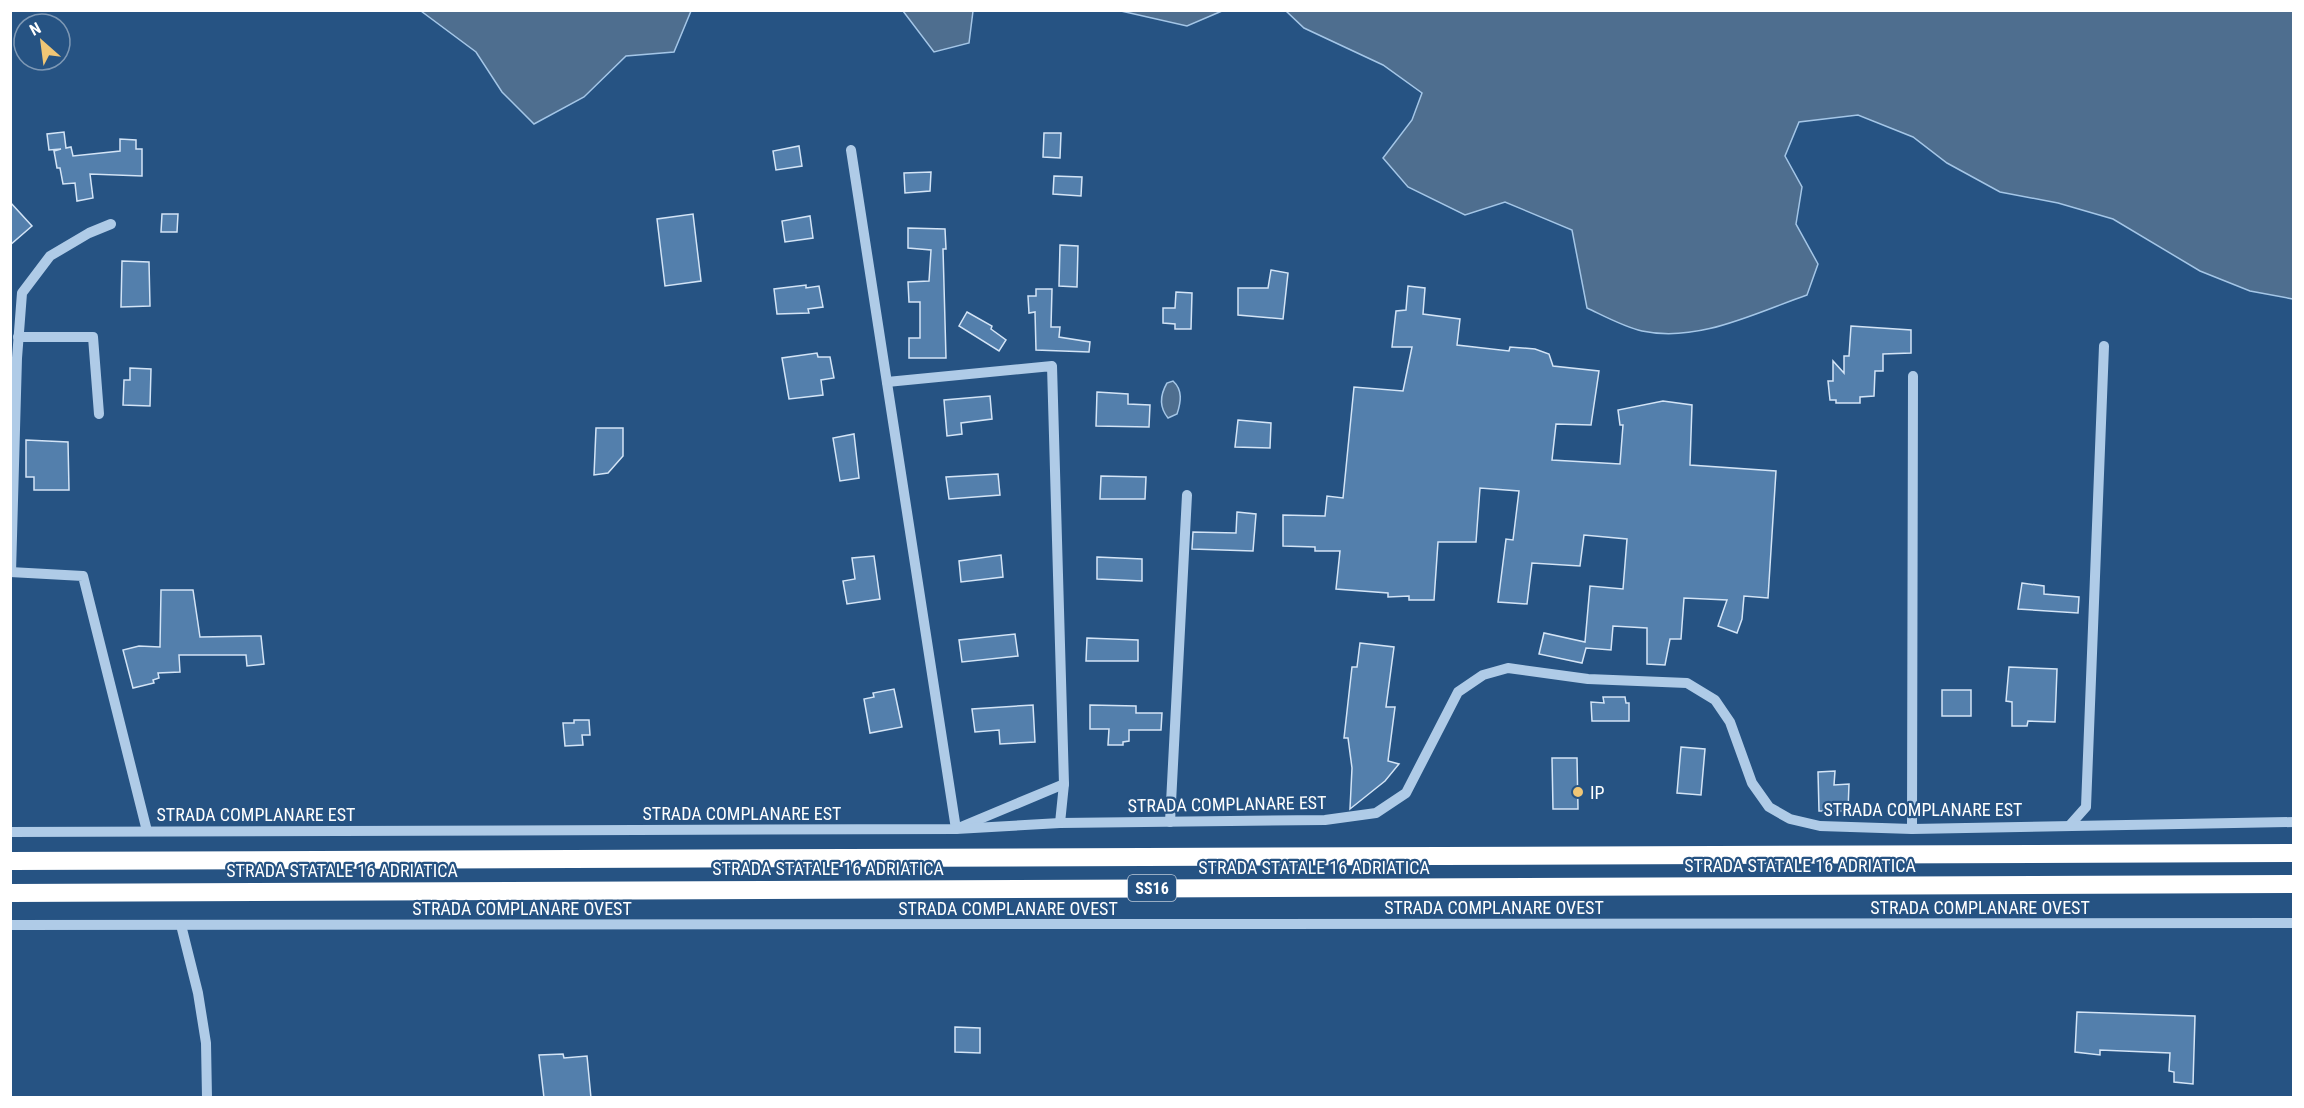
<svg xmlns="http://www.w3.org/2000/svg" width="2304" height="1108" font-family="'Roboto Condensed',sans-serif">
<style>
.water{fill:#4e6e8f;stroke:#a4c6e7;stroke-width:1.5}
.building{fill:#537fac;stroke:#d3e4f6;stroke-width:1.5}
.lines{fill:none;stroke-linecap:round;stroke-linejoin:round}
.minor{stroke:#afcbe7;stroke-width:10}
.highway{stroke:#fff;stroke-width:18}
.poi-dot{fill:#f0c675;stroke:#265383;stroke-width:2}
.labels{text-anchor:middle;dominant-baseline:central;stroke-width:4.5;stroke-linejoin:round;paint-order:stroke}
.shield{fill:#265383;stroke:#becbda;stroke-width:1.5}
.shield-label{font-size:16px;font-weight:bold;fill:#fff}
.poi-label{font-size:18px;fill:#fff;stroke:#265383;text-anchor:start}
.street-label{font-size:18px;fill:#fff;stroke:#265383}
</style>
<rect width="100%" height="100%" fill="#265383"/>
<g class="water">
<polygon points="421,11 691,11 674,52 626,56 584,97 534,124 502,92 476,52"/>
<polygon points="903,11 973,11 969,43 934,52"/>
<polygon points="1121,11 1222,11 1187,26"/>
<path d="M 1286,11 L 2293,11 L 2293,299 L 2250,291 L 2200,271 L 2113,219 L 2058,203 L 2000,192 L 1947,163 L 1913,137 L 1858,115 L 1799,122 L 1785,156 L 1802,187 L 1796,224 L 1818,264 L 1807,295 C 1755,313 1698,343 1642,331 C 1624,327 1604,316 1587,308 L 1572,230 L 1505,202 L 1465,215 L 1408,187 L 1383,158 L 1412,120 L 1422,93 L 1383,65 L 1304,28 Z"/>
<path d="M 1173,381 C 1183,390 1181,402 1177,414 L 1168,418 C 1159,407 1160,395 1167,383 Z"/>
</g>
<g class="building">
<polygon points="64,132 66,148 71,147 73,156 120,151 120,139 136,140 136,149 142,149 142,176 90,174 93,198 77,201 75,183 63,184 60,168 57,168 54,151 61,149 49,150 47,134"/>
<polygon points="1044,133 1061,133 1060,158 1043,157"/>
<polygon points="799,146 802,166 776,170 773,151"/>
<polygon points="931,172 930,191 905,193 904,173"/>
<polygon points="1054,176 1082,177 1081,196 1053,194"/>
<polygon points="10,202 32,226 10,245"/>
<polygon points="162,214 178,214 177,232 161,232"/>
<polygon points="693,214 701,281 665,286 657,219"/>
<polygon points="810,216 813,238 785,242 782,221"/>
<polygon points="908,228 945,229 946,249 943,249 946,358 909,358 909,338 920,338 920,302 909,302 908,282 929,281 931,250 908,248"/>
<polygon points="1060,245 1078,246 1077,287 1059,286"/>
<polygon points="122,261 149,262 150,306 121,307"/>
<polygon points="1271,270 1288,273 1283,319 1238,315 1238,288 1268,288"/>
<polygon points="806,285 806,288 819,286 823,307 808,309 809,313 777,314 774,289"/>
<polygon points="1408,286 1425,288 1423,314 1460,319 1457,345 1509,351 1510,347 1535,349 1549,354 1553,366 1599,371 1591,425 1556,424 1552,460 1620,464 1623,425 1620,425 1618,410 1663,401 1692,405 1690,465 1776,471 1768,598 1744,596 1742,619 1737,633 1718,626 1727,600 1684,598 1681,639 1670,639 1665,665 1647,664 1647,628 1613,626 1611,650 1586,648 1582,663 1539,654 1544,633 1585,642 1590,586 1623,589 1627,539 1584,535 1580,566 1532,563 1527,604 1498,602 1506,539 1513,540 1519,491 1480,488 1476,542 1438,542 1434,600 1409,600 1409,596 1388,597 1388,593 1336,589 1340,551 1315,551 1315,547 1283,546 1283,515 1325,516 1327,496 1343,498 1354,387 1403,391 1412,347 1392,347 1396,311 1406,310"/>
<polygon points="1036,289 1052,289 1051,327 1060,327 1059,337 1090,342 1089,352 1036,350 1035,312 1029,313 1028,296 1036,296"/>
<polygon points="1176,292 1192,293 1191,329 1175,329 1175,324 1163,323 1163,308 1175,308"/>
<polygon points="967,312 992,326 991,329 1006,340 999,351 959,326"/>
<polygon points="1851,326 1911,330 1911,353 1883,354 1883,371 1875,371 1874,396 1860,397 1860,403 1836,403 1836,400 1830,400 1828,381 1833,381 1833,361 1844,373 1844,356 1849,356"/>
<polygon points="817,353 818,357 830,357 834,378 821,380 823,395 789,399 782,358"/>
<polygon points="130,368 151,369 150,406 123,405 124,380 130,380"/>
<polygon points="1097,392 1128,394 1128,404 1150,405 1149,427 1096,426"/>
<polygon points="990,396 992,419 961,423 962,434 947,436 944,400"/>
<polygon points="1238,420 1271,423 1270,448 1235,447"/>
<polygon points="596,428 623,428 623,456 608,473 594,475"/>
<polygon points="854,434 859,478 840,481 833,438"/>
<polygon points="26,440 68,442 69,490 34,490 34,477 26,477"/>
<polygon points="998,474 1000,495 949,499 946,477"/>
<polygon points="1101,476 1146,477 1145,499 1100,499"/>
<polygon points="1237,512 1256,514 1253,551 1192,549 1193,532 1236,533"/>
<polygon points="1001,555 1003,577 961,582 959,561"/>
<polygon points="874,556 880,599 847,604 843,581 855,579 852,558"/>
<polygon points="1097,557 1142,559 1142,581 1097,579"/>
<polygon points="2022,583 2044,586 2044,594 2079,597 2078,613 2018,609"/>
<polygon points="161,590 193,590 200,637 261,636 264,664 247,666 246,655 179,655 180,672 158,673 159,678 153,680 154,683 133,688 123,650 139,646 160,647"/>
<polygon points="1015,634 1018,656 962,662 959,640"/>
<polygon points="1087,638 1138,640 1138,661 1086,661"/>
<polygon points="1360,643 1394,647 1386,707 1395,707 1388,761 1399,764 1385,781 1350,809 1352,768 1348,738 1344,738 1352,667 1357,667"/>
<polygon points="2009,667 2057,669 2055,722 2028,721 2027,726 2012,726 2012,702 2006,701"/>
<polygon points="894,689 902,727 870,733 864,699 874,697 873,693"/>
<rect x="1942" y="690" width="29" height="26"/>
<polygon points="1603,697 1625,697 1626,703 1629,703 1629,721 1592,721 1591,702 1604,703"/>
<polygon points="1033,705 1035,742 1000,744 999,730 975,732 972,709"/>
<polygon points="1090,705 1136,706 1136,713 1162,713 1161,730 1129,730 1129,741 1123,742 1123,745 1108,745 1109,729 1090,729"/>
<polygon points="574,720 589,720 590,735 582,735 583,745 565,746 563,723 574,723"/>
<polygon points="1681,747 1705,749 1701,795 1677,793"/>
<polygon points="1552,758 1577,758 1578,809 1553,809"/>
<polygon points="1835,771 1834,785 1849,784 1848,811 1819,811 1818,772"/>
<polygon points="2077,1012 2195,1016 2193,1084 2174,1082 2174,1072 2169,1071 2170,1053 2100,1050 2100,1055 2075,1052"/>
<polygon points="955,1027 980,1028 980,1053 955,1052"/>
<polygon points="563,1054 564,1058 587,1056 591,1098 544,1098 539,1055"/>
</g>
<g class="lines">
<g class="minor">
<polyline points="851,150 956,829 1064,784"/>
<polyline points="18,337 93,337 99,414"/>
<polyline points="887,382 1052,366 1064,784 1060,823"/>
<polyline points="10,572 83,576 147,831"/>
<polyline points="11,572 17,358 22,293 50,256 89,233 111,224"/>
<polyline points="1170,822 1187,495"/>
<polyline points="2070,825 2086,807 2104,346"/>
<polyline points="1912,829 1913,376"/>
<polyline points="10,832 956,829 1060,823 1325,820 1376,813 1406,793 1458,692 1483,675 1508,668 1588,679 1687,683 1715,700 1730,722 1752,783 1769,807 1790,819 1820,826 1912,829 2294,822"/>
<polyline points="10,925 2294,923"/>
<polyline points="181,925 198,993 206,1043 207,1098"/>
</g>
<g class="highway">
<polyline points="10,861 2294,853"/>
<polyline points="10,893 2294,884"/>
</g>
</g>
<circle class="poi-dot" cx="1578" cy="792" r="6"/>
<g class="labels">
<rect class="shield" x="1128" y="875" width="48" height="26" rx="4.5"/>
<g class="shield-label">
<text x="1152" y="888">SS16</text>
</g>
<g class="poi-label">
<text x="1590" y="792">IP</text>
</g>
<g class="street-label">
<text transform="translate(1227 804) rotate(-1)">STRADA COMPLANARE EST</text>
<text x="1923" y="809">STRADA COMPLANARE EST</text>
<text x="742" y="813">STRADA COMPLANARE EST</text>
<text x="256" y="814">STRADA COMPLANARE EST</text>
<text x="1800" y="865">STRADA STATALE 16 ADRIATICA</text>
<text x="1314" y="867">STRADA STATALE 16 ADRIATICA</text>
<text x="828" y="868">STRADA STATALE 16 ADRIATICA</text>
<text x="342" y="870">STRADA STATALE 16 ADRIATICA</text>
<text x="1494" y="907">STRADA COMPLANARE OVEST</text>
<text x="1980" y="907">STRADA COMPLANARE OVEST</text>
<text x="522" y="908">STRADA COMPLANARE OVEST</text>
<text x="1008" y="908">STRADA COMPLANARE OVEST</text>
</g>
</g>
<rect width="2304" height="1108" fill="none" stroke="#ffffff" stroke-width="24"/>
<g transform="translate(42 42) rotate(332)"><circle r="28" fill="#265383" stroke="#7d98b5" stroke-width="1.5"/>
<path d="M0-4.5L10 22L0 15L-10 22Z" fill="#f0c675"/>
<text y="-9" font-size="16" font-weight="bold" text-anchor="middle" fill="#ffffff">N</text>
</g>
</svg>
